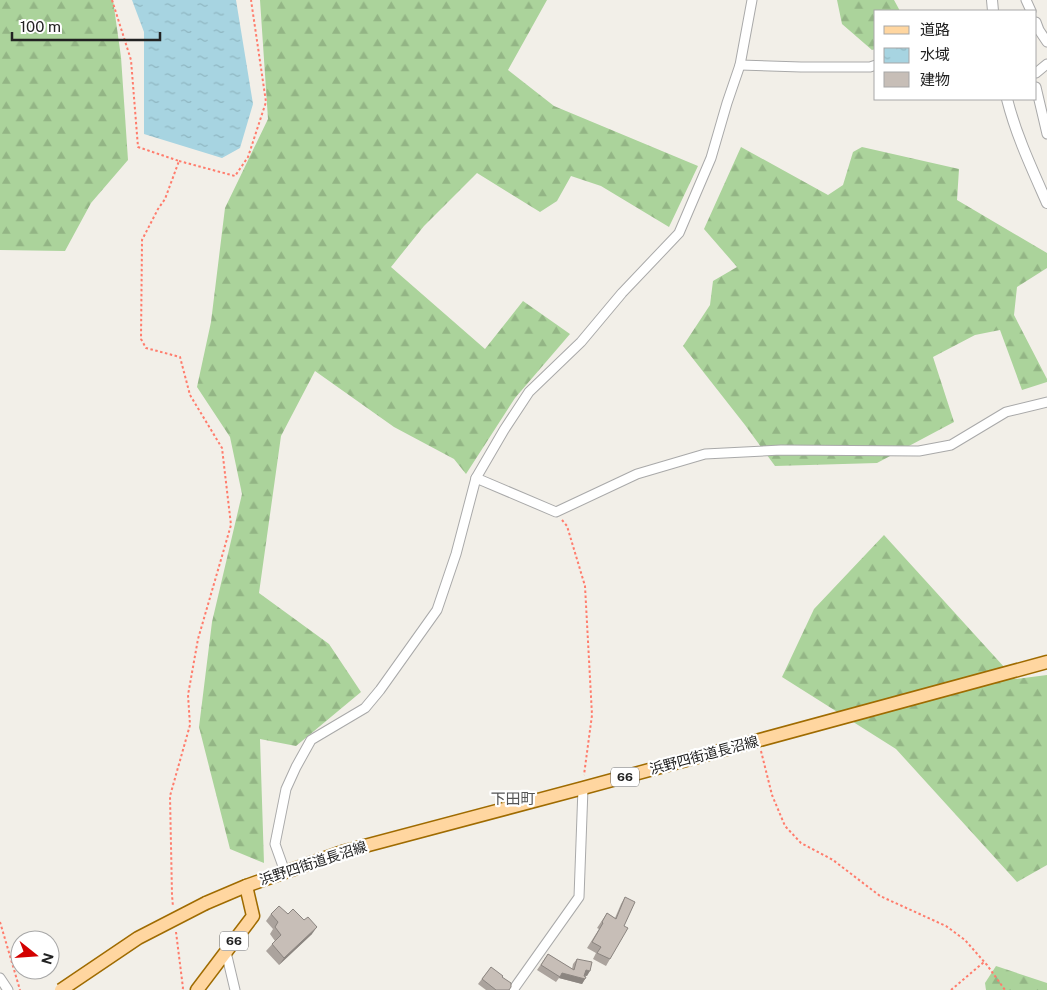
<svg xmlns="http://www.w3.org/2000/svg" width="1047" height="990" font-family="'Public Sans','Noto Sans JP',sans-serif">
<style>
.forest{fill:url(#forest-firs)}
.water{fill:url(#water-ripples)}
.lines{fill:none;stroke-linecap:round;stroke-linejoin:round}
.minor-casing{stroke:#a9a9a9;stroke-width:11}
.tertiary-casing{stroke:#a9a9a9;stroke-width:12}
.primary-casing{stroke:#9f6b00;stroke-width:15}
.path{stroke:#ff7c6c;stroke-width:2;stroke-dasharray:2.5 2.5;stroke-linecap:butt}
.minor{stroke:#fff;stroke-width:9}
.tertiary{stroke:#fff;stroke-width:10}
.primary{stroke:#ffd6a0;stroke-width:12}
.primary-bridge-casing{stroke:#9f6b00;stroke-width:15;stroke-linecap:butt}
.primary-bridge{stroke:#ffd6a0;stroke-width:12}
.wall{fill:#aba39d}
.shaded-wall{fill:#8b8580}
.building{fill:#c7beb7;stroke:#8b8580}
.labels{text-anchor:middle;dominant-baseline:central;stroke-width:4.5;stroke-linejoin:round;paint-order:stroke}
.shield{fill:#fff;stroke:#646464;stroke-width:1}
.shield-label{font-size:12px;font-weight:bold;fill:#222}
.street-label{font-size:14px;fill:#222;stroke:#fff}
.neighbourhood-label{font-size:15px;fill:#555;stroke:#fff}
</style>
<defs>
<pattern id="forest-firs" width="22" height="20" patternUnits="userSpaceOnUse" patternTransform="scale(1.25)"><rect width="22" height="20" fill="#abd39b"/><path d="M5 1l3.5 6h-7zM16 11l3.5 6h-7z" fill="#93b585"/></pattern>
<pattern id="water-ripples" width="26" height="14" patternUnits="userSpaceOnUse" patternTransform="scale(1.25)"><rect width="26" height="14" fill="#a7d4e1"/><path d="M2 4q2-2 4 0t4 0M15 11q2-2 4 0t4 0" fill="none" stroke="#8fb6c1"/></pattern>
</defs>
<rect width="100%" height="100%" fill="#f2efe8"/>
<g class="forest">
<polygon points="0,0 113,0 121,57 128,160 91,203 65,251 0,250"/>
<polygon points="260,0 547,0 508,70 554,106 698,166 669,227 601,186 571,176 557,201 540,212 477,173 424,226 391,267 485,349 523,301 570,334 515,398 466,474 454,459 394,427 315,371 281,436 259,593 329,644 361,692 296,746 260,739 264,863 230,849 199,727 212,622 242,494 230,437 197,387 211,322 225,208 268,119"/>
<polygon points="837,0 894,0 900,11 876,11 876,49 872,50 842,24"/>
<polygon points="741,147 828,195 843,185 853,152 862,147 959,169 957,200 1047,253 1047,268 1017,287 1014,315 1047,379 1047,382 1022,390 1000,330 975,335 933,357 954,422 877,463 775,466 745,425 683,346 710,305 713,281 737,267 704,229"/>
<polygon points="884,535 1015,679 1047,675 1047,865 1017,882 896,749 782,677 814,609"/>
<polygon points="996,966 1047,983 1047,990 986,990 985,983"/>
</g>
<polygon class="water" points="132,0 236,0 253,104 240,148 222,158 144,134 144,32"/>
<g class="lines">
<g class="minor-casing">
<g id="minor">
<polyline points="1026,0 1031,11"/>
<polyline points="1036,22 1039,30 1047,42"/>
<polyline points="740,65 801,67 870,67 876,65"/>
<polyline points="1036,73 1047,64"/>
<polyline points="1036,87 1047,134"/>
<polyline points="476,478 556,512 637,474 705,454 781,450 919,451 951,445 1006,412 1047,402"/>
<polyline points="285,872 275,844 286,789 296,767 311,740 365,708 380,690 437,610 456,554 476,478 504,430 529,392 581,342 622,293 679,233 711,158 727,103 740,65 752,0"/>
<polyline points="226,952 235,990"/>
<polyline points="0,978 8,990"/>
<polyline points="513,990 579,897 583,788"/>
</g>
</g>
<g class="tertiary-casing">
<g id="tertiary">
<polyline points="992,0 993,11"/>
<path d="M 1007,99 C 1016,135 1032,169 1047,203"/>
</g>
</g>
<g class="primary-casing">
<g id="primary">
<polyline points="206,903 246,886 342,852 583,788 1047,662"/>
<polyline points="197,990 253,916 246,886"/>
</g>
</g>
<g class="path">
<polyline points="112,0 131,60 138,147 179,161 165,199 158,209 142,240 141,339 146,348 180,357 190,395 222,448 231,525 198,639 188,695 190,725 170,796 172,895 173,907"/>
<polyline points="179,161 235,176 248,157 266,102 251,0"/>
<polyline points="562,520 567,526 585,586 592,715 584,775"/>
<polyline points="761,751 772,795 785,826 801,843 833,860 880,896 946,926 965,940 987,965 1005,990"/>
<polyline points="0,922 20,990"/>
<polyline points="176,932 183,988 182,990"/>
<polyline points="951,990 984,962"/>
</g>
<use href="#minor" class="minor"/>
<use href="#tertiary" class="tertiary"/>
<use href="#primary" class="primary"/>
<g class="primary-bridge-casing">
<polyline id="primary-bridge" points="61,990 138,938 206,903"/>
</g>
<use href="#primary-bridge" class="primary-bridge"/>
</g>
<g class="wall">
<polygon points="625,897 610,959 606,966 593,959 596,953 587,948 599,929 597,928 607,913 615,918 621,904"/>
<polygon points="271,914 288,914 312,934 279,965 266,951 275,941 270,934 273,929 266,921"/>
<polygon points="548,954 572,969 573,964 577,959 587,976 585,976 585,979 582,984 559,978 556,982 537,970"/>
<polygon points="491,967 502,977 509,990 486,990 478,984"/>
</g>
<g class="shaded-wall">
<polygon points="317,927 312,934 279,965 284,958"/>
<polygon points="586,970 590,971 587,976 583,975"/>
<polygon points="562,973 585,979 582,984 559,978"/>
</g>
<g class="building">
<polygon points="625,897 635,902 624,926 628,928 610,959 597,953 601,947 592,942 603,923 602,922 607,913 616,919"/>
<polygon points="279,906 288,914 293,909 304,920 308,917 317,927 284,958 272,944 281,935 275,927 278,922 271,914"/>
<polygon points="548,954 574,970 577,959 592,962 590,971 586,970 584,976 586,977 585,979 562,973 560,977 541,965"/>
<polygon points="491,967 503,976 502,977 511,983 511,987 509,990 496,990 482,979"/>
</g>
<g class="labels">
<g class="shield">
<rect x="611" y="767.5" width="28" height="19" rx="4"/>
<rect x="220" y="931.5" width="28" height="19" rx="4"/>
</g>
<g class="shield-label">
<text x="625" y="777">66</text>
<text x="234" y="941">66</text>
</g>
<g class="street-label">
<text transform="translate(704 755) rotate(-15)">浜野四街道長沼線</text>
<text transform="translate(313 863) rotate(-18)">浜野四街道長沼線</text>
</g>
<g class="neighbourhood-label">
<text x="513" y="798">下田町</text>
</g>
</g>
<rect x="874" y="10" width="162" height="90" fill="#ffffff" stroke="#a7a7a7"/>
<rect x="884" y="26" width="25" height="8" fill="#ffd6a0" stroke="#a7a7a7"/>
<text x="920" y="35" font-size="15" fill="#222222">道路</text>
<rect x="884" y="48" width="25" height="15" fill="url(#water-ripples)" stroke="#a7a7a7"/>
<text x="920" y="60" font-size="15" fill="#222222">水域</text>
<rect x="884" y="72" width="25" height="15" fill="#c7beb7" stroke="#a7a7a7"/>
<text x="920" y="85" font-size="15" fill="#222222">建物</text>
<g transform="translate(35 955) rotate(107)"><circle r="24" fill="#ffffff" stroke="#a7a7a7"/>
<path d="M0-4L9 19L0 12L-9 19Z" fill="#d30100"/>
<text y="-8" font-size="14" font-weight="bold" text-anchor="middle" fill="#222222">N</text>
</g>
<path d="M12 32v8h148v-8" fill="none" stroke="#222222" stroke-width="2.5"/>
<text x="20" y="32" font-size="15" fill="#222222" stroke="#ffffff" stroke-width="4" paint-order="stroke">100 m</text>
</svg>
